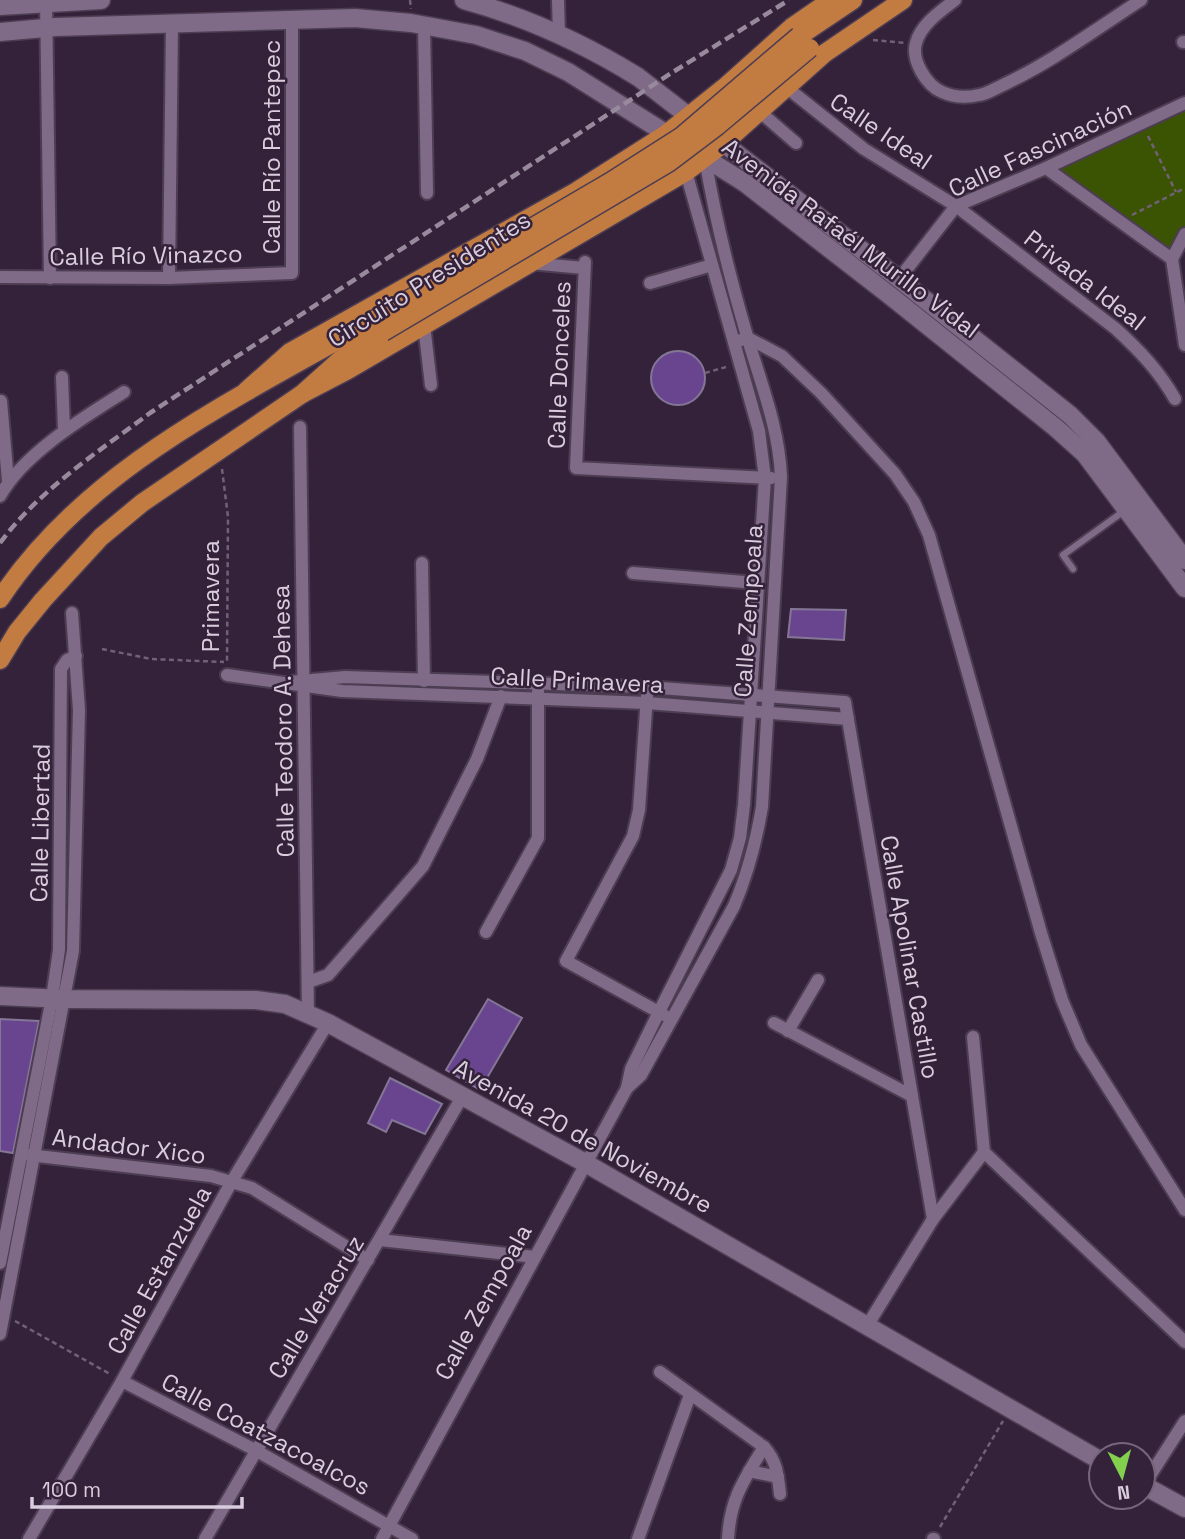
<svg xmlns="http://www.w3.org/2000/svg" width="1185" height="1539" font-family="'Space Grotesk',sans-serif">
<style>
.green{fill:#3b5403}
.building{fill:#69458f;stroke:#847796;stroke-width:2}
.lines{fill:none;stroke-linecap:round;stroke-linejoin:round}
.lane-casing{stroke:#4d3d52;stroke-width:10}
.street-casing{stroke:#4d3d52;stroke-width:16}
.secondary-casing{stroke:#4d3d52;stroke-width:21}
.primary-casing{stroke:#4d3d52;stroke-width:21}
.path{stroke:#716177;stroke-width:2.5;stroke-dasharray:5 3.5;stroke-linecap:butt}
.lane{stroke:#7f6a87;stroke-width:6}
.street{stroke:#7f6a87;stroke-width:12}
.secondary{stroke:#7f6a87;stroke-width:18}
.primary{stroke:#c27b41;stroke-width:18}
.rail{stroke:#988a9d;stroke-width:4.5;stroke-dasharray:10 5;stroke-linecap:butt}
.primary-bridge-casing{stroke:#4d3d52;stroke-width:21;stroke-linecap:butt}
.primary-bridge{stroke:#c27b41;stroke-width:18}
.labels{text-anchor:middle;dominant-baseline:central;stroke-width:5;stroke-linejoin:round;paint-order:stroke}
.street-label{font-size:24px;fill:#d9cddd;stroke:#34223a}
</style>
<rect width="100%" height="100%" fill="#34223a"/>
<polygon class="green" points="1185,103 1185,234 1172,259 1050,170"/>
<g class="building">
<circle cx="678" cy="378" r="27"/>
<polygon points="791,609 846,610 844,640 788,637"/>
<polygon points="488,999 522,1018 480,1090 446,1070"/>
<polygon points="0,1019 39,1021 13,1153 0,1151"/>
<polygon points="390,1078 442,1104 425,1134 392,1120 386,1132 368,1123"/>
</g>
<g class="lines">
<g class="lane-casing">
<polyline id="lane" points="1073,569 1063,555 1124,511"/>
</g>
<g class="street-casing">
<g id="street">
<polyline points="46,0 50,278"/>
<polyline points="558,0 559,34"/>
<path d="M 955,0 C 941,11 921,24 916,43 C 911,60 926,85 942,92 C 953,97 966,98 979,95 C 987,94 996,88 1003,85 C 1052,62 1096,29 1141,0"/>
<polyline points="424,25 427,193"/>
<polyline points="1183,42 1185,42"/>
<path d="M 786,87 L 864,149 L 956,206 L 1116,329 C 1140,351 1159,371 1175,399"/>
<polyline points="759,111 796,143"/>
<polyline points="1046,168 1172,259"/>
<polyline points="1172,259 1185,345"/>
<polyline points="1172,259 1185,234"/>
<polyline points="585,262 576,468 771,478"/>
<polyline points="529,263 584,268"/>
<polyline points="0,277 169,278 292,273 292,20"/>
<polyline points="169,278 172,24"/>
<polyline points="899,279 956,206 1046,168 1185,103"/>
<polyline points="650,283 712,265"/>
<polyline points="424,325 431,385"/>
<polyline points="734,342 748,338 782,356 821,393 895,474 914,502 929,535 1041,933 1062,1000 1081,1045 1185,1210"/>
<polyline points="62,377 64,429"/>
<polyline points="1,401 8,481"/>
<polyline points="300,427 308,1014"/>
<path d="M 0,496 C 24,453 83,418 124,392"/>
<polyline points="422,563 424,681"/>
<polyline points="633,573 757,583"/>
<polyline points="227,675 342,691 647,703 848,719"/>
<polyline points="290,682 345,677 647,687 845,702 933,1219"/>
<polyline points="647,696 639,810 633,836 566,961 664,1015"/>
<polyline points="486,932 538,838 538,691"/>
<polyline points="308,982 328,975 423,866 477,759 501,696"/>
<polyline points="774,1023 912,1096"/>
<polyline points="788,1031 818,980"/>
<polyline points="973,1037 984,1152"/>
<path d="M 627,1088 L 641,1075 L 734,906 C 748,873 756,842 762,807 L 781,477 C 779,428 761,384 747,336 C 730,278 715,218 705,158"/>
<polyline points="984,1152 1185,1342"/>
<polyline points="29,1155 211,1176 252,1188 368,1260"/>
<polyline points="380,1240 535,1257"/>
<polyline points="0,1263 52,998 59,950 61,669 67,660 76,656"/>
<polyline points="867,1326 933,1219 984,1152"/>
<polyline points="0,1334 73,951 79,710 72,613"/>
<path d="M 660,1372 L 764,1447 C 777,1461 778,1476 780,1494"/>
<polyline points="122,1381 255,1450 412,1539"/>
<polyline points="749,1471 778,1477"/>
<polyline points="1144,1485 1185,1421"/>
<polyline points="29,1539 122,1381 232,1181 328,1023"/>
<polyline points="205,1539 462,1097"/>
<polyline points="382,1539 627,1088 631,1069 659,1012 731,870 740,838 744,805 765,478 759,431 686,172"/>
<polyline points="638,1539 690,1395"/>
<path d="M 728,1539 C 730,1499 744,1480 764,1447"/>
<polyline points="933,1539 934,1539"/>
</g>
</g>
<g class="secondary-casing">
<g id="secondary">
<path d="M 464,0 C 526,17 583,43 638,77 L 899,279 L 1070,415 L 1096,441 L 1185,560"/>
<polyline points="0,6 101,0"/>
<polyline points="0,32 56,27 355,18 411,23 476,35 525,51 568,72 745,183 888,294 1056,428 1085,454 1185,588"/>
<polyline points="0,996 64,999 256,1000 285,1004 328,1023 587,1164 1101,1461"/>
<polyline points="1143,1485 1185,1508"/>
</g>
</g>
<g class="primary-casing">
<g id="primary">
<polyline points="801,35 853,0"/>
<polyline points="246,391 290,352 575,192 666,134 726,86 792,27 831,0"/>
<polyline points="302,394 348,370 686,172 723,144 825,53 903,0"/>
<path d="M 0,599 C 88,466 239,398 372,321"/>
<polyline points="0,660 17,632 43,600 101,537 142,503 302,394 341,359 383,332"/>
</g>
</g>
<g class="path">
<polyline points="410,0 411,9"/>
<polyline points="873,40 905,43"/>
<polyline points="1148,136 1176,192"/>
<polyline points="1132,215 1185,188"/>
<polyline points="705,373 726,367"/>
<polyline points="222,469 228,517 227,661"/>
<polyline points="102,649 151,659 224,662"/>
<polyline points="15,1321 110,1374"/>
<polyline points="940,1527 1003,1421"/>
</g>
<use href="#lane" class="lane"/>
<use href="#street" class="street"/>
<use href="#secondary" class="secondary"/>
<use href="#primary" class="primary"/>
<path class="rail" d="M 0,543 C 39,490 98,452 150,413 L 673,72 L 789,0"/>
<g class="primary-bridge-casing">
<g id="primary-bridge">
<polyline points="372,321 610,182 682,136 799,36"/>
<polyline points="383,332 668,163 717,126 810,48"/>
</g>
</g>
<use href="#primary-bridge" class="primary-bridge"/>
</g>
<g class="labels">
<g class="street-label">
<text transform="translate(881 131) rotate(34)">Calle Ideal</text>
<text transform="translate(271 147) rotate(-90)">Calle Río Pantepec</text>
<text transform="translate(1040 148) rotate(-25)">Calle Fascinación</text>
<text transform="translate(851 238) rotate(37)">Avenida Rafaél Murillo Vidal</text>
<text transform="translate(146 255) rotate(-1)">Calle Río Vinazco</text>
<text transform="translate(429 279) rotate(-32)">Circuito Presidentes</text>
<text transform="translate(1085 280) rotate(38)">Privada Ideal</text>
<text transform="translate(559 365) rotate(-88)">Calle Donceles</text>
<text transform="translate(210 596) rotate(-90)">Primavera</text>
<text transform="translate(748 611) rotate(-86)">Calle Zempoala</text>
<text transform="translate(577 680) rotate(3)">Calle Primavera</text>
<text transform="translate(283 721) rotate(-91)">Calle Teodoro A. Dehesa</text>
<text transform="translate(40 823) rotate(-89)">Calle Libertad</text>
<text transform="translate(910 957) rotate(80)">Calle Apolinar Castillo</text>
<text transform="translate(583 1136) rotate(29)">Avenida 20 de Noviembre</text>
<text transform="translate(129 1146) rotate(7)">Andador Xico</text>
<text transform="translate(159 1270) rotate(-61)">Calle Estanzuela</text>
<text transform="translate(483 1302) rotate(-61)">Calle Zempoala</text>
<text transform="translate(316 1307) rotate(-59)">Calle Veracruz</text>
<text transform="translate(266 1434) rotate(28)">Calle Coatzacoalcos</text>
</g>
</g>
<g transform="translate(1122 1476) rotate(174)"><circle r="33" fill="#34223a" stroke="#76667b" stroke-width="2"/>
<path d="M0-5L12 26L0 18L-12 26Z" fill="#83d04e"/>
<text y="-10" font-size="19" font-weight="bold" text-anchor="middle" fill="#d9cddd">N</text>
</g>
<path d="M32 1497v10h210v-10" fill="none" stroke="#d9cddd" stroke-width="3.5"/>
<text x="42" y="1497" font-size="21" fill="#d9cddd" stroke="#34223a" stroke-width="5" paint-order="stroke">100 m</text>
</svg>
